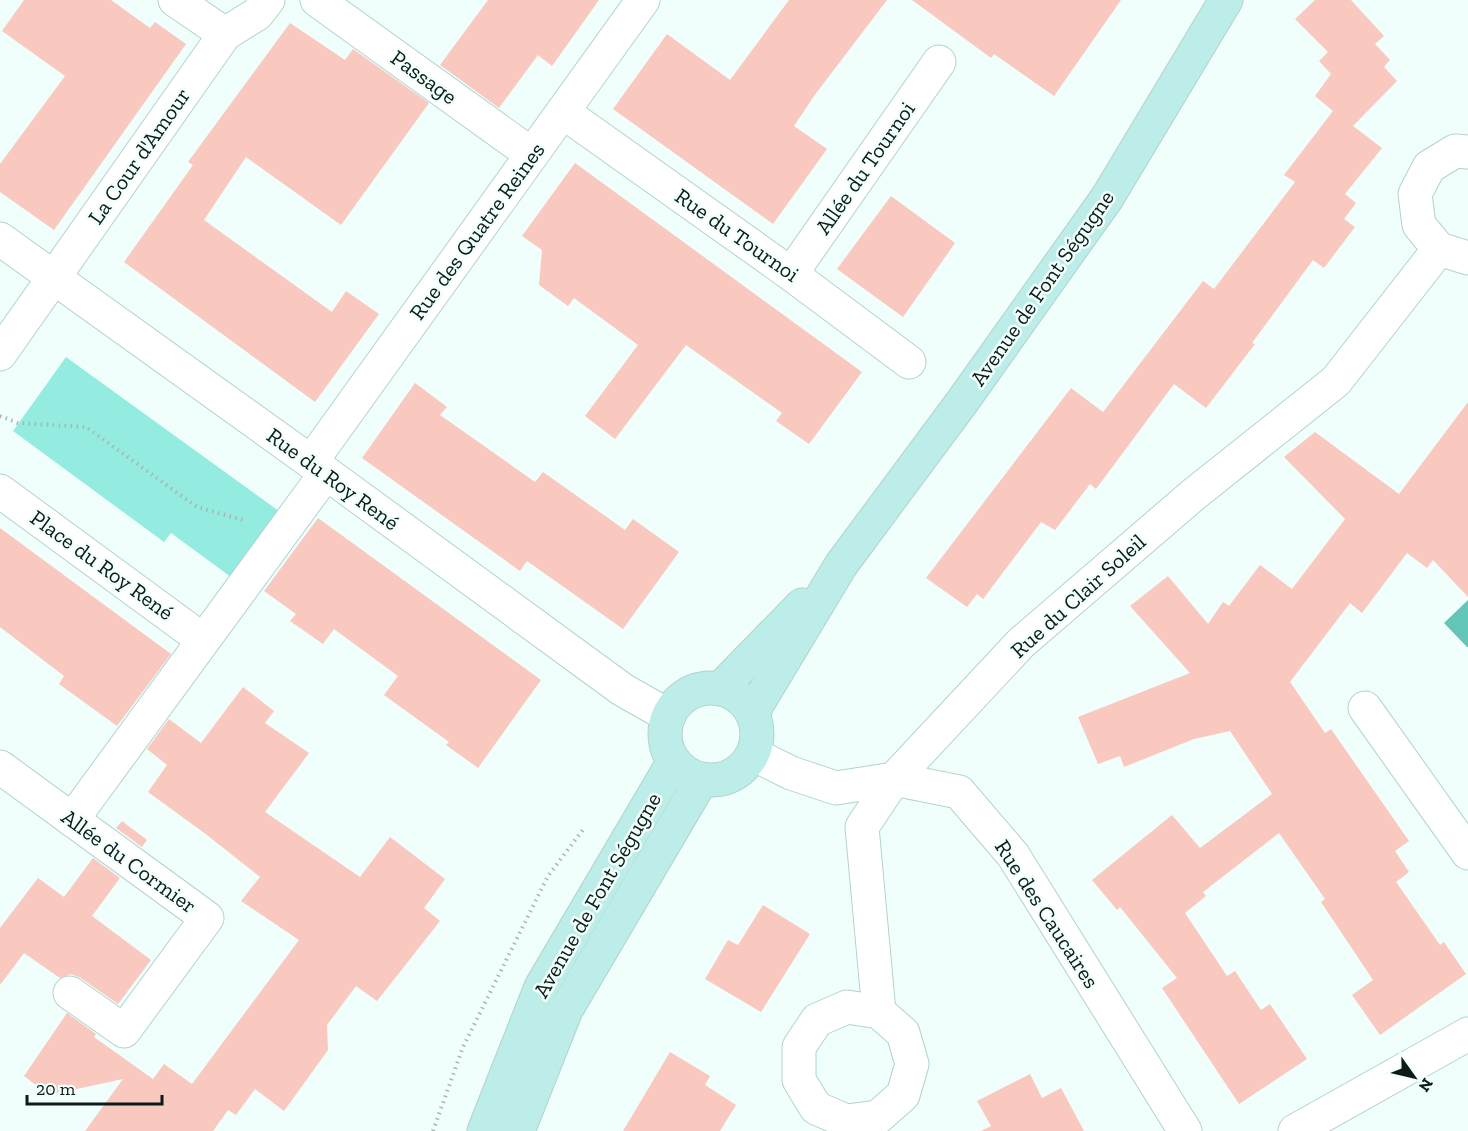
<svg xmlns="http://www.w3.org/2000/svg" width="1468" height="1131" font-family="'Zilla Slab',serif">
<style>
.green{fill:#94ebdf}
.water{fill:#61c5b8}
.building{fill:#f9c8bf}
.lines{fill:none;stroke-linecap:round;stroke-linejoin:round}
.street-casing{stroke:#b1d3ce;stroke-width:35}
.secondary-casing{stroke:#b1d3ce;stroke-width:35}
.path{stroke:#a9b7b4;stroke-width:4;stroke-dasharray:1.5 4.5;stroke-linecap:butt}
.street{stroke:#fff;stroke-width:33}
.secondary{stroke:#bdede8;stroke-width:33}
.labels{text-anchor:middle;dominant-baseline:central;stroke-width:5;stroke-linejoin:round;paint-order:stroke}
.street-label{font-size:22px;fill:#0d1a18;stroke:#f1fffc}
</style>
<rect width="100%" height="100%" fill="#f1fffc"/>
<polygon class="green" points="66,357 283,514 235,580 171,533 164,542 13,431"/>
<polygon class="water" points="1468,600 1468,647 1467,647 1444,623"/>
<g class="building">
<polygon points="24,0 111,0 150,28 155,22 186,44 54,230 0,192 0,164 65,76 2,31"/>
<polygon points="488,0 599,0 552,66 538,55 499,108 440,65"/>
<polygon points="789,0 887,0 814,96 794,126 827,149 773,224 613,109 667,34 730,80"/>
<polygon points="912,0 1121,0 1054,96 994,54 991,58"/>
<polygon points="1315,0 1351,0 1384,36 1375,44 1390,60 1384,67 1397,81 1353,126 1382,148 1345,194 1356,203 1344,219 1355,227 1324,268 1313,260 1252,343 1255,344 1206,408 1174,384 1096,489 1090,484 1055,530 1041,522 983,599 977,594 967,607 926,578 1071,388 1103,412 1203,281 1214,289 1295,182 1284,175 1333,111 1315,96 1331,74 1319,61 1328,52 1295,19"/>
<polygon points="290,23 345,60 353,49 429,103 341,225 246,157 204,220 332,312 346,291 379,314 315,402 124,262 193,165 188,162"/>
<polygon points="575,163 862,372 809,444 776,421 782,413 686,345 615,439 585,416 638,345 574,298 568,306 539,285 542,250 522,236"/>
<polygon points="891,196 955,243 903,317 837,269"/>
<polygon points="415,383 447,407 440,415 535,482 543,472 625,530 633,519 679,552 623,629 527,561 520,571 362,458"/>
<polygon points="1468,402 1468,597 1433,560 1427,568 1407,553 1362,613 1350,603 1290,682 1325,733 1331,729 1409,841 1395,851 1409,872 1396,882 1440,945 1444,942 1466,974 1380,1035 1352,995 1373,980 1321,902 1325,899 1279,833 1203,892 1206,896 1185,913 1227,976 1235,971 1261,1010 1270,1004 1307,1059 1239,1104 1162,988 1177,978 1120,907 1117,910 1092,880 1172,815 1200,848 1272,794 1230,731 1194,739 1124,767 1120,756 1098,764 1078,717 1190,673 1130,606 1168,576 1208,624 1223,602 1229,606 1260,565 1292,589 1345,519 1284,457 1315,432 1399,494"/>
<polygon points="318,518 541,680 478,768 446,745 449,742 384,695 398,676 334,629 323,644 290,621 296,614 264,591"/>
<polygon points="0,528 171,654 117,726 59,684 64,676 0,627"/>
<polygon points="243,687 274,711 265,723 309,753 265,812 360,877 390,837 445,879 424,908 440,921 377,1001 356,986 327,1025 328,1050 284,1111 255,1089 236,1115 228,1110 213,1131 85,1131 123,1079 49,1095 24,1076 67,1013 96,1034 94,1037 153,1079 164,1064 192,1084 299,940 241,901 260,877 207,835 148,792 167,765 147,749 169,719 201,743"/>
<polygon points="122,821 147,840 142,847 116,828"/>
<polygon points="93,858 120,878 92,916 151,960 118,1004 81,978 71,974 60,978 24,953 0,985 0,928 38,878 64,897"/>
<polygon points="763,905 810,934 761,1012 705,979 728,940 738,945"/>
<polygon points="670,1052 710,1076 705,1085 736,1105 720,1131 623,1131"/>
<polygon points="1030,1074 1042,1098 1061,1088 1084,1131 981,1131 991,1126 977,1101"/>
</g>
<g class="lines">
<g class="street-casing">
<g id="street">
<polyline points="175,0 225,34"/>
<polyline points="317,0 531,154"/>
<polyline points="563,112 791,274 909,362"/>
<polyline points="1468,152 1455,151 1429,167 1415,194 1419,225 1439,249 1468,258"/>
<polyline points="0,239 311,462 623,690 669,716"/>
<polyline points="791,274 939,62"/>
<polyline points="0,354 225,34 257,14 268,0"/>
<polyline points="311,462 643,0"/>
<polyline points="0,491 203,640"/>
<polyline points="1365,708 1468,853"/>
<polyline points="753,754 791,773 836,788 894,779 959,792 1013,855 1185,1131"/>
<polyline points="0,767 207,918 124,1031 70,993"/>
<polyline points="72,820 326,473"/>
<polyline points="879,1012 847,1007 817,1020 799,1047 799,1080 816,1108 846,1121 878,1117 903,1095 912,1064 903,1033 879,1012 862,827 894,779 1021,643 1193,495 1336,381 1439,249"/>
<polyline points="1295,1131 1468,1034"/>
</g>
</g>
<g class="secondary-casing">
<g id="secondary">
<circle cx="711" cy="734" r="46"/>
<polyline points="720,689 802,605"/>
<polyline points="752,713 841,565 962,402 1107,198 1226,0"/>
<polyline points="484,1131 541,987 674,761"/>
<polyline points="518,1131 566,1010 702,779"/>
</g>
</g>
<g class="path">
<polyline points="0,416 18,423 86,427 197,507 243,520"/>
<polyline points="433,1131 463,1047 548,876 585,827"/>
</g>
<use href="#street" class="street"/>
<use href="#secondary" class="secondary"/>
</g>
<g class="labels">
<g class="street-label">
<text transform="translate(424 77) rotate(36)">Passage</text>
<text transform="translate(139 156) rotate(-55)">La Cour d'Amour</text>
<text transform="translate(865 168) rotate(-55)">Allée du Tournoi</text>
<text transform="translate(477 231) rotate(-54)">Rue des Quatre Reines</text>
<text transform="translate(737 235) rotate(35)">Rue du Tournoi</text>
<text transform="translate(1042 288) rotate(-55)">Avenue de Font Ségugne</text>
<text transform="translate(333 479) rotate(36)">Rue du Roy René</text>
<text transform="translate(102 565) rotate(36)">Place du Roy René</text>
<text transform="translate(1078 596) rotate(-42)">Rue du Clair Soleil</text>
<text transform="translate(129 861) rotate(36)">Allée du Cormier</text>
<text transform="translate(597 895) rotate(-60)">Avenue de Font Ségugne</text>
<text transform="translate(1047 914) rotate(57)">Rue des Caucaires</text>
</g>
</g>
<g transform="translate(1414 1077) rotate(124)" stroke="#f1fffc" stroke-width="4.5" paint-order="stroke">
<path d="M0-4.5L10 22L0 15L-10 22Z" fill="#0d1a18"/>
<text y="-9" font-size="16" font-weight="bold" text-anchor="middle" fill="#0d1a18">N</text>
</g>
<path d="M27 1095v9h135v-9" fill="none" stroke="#0d1a18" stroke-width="3"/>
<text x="36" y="1095" font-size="18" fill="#0d1a18" stroke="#f1fffc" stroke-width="4.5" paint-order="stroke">20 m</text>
</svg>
